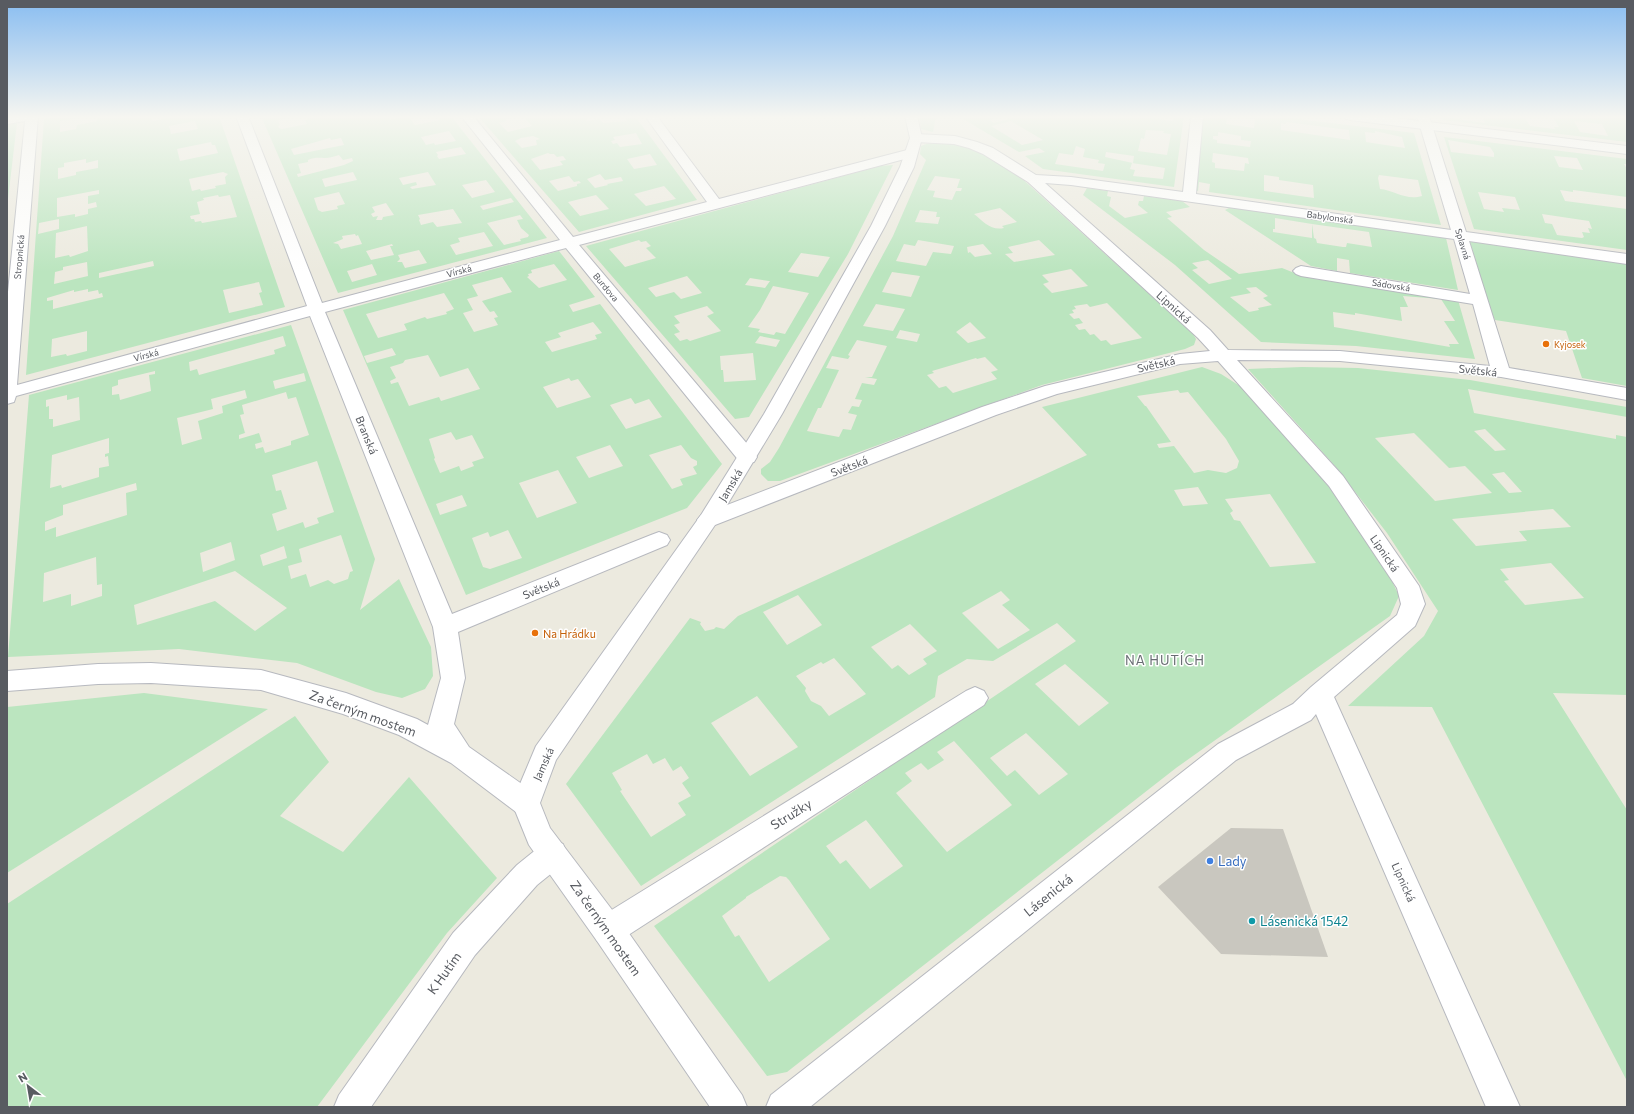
<svg xmlns="http://www.w3.org/2000/svg" width="1634" height="1114" font-family="Commissioner,sans-serif">
<style>
.green{fill:#bbe5bf;fill-rule:evenodd}
.building{fill:#c9c7bf}
.lines{fill:none;stroke-linecap:round;stroke-linejoin:round}
.minor-casing{stroke:#b7b9bf;stroke-width:2}
.tertiary-casing{stroke:#b7b9bf;stroke-width:2}
.minor{fill:#fff;fill-rule:evenodd}
.tertiary{fill:#fff;fill-rule:evenodd}
.food-dot{fill:#e8710a;stroke:#fff;stroke-width:1.5}
.shop-dot{fill:#3f7fe0;stroke:#fff;stroke-width:1.5}
.culture-dot{fill:#0f9aa8;stroke:#fff;stroke-width:1.5}
.labels{text-anchor:middle;dominant-baseline:central;stroke-width:3;stroke-linejoin:round;paint-order:stroke}
.far-street-label{font-size:9px;fill:#585b61;stroke:#fff}
.far-food-label{font-size:9px;fill:#c56008;stroke:#fff;text-anchor:start}
.street-label{font-size:11px;fill:#585b61;stroke:#fff}
.food-label{font-size:11px;fill:#c56008;stroke:#fff;text-anchor:start}
.quarter-label{font-size:13px;letter-spacing:1px;fill:#696d73;stroke:#fff}
.near-street-label{font-size:13px;fill:#585b61;stroke:#fff}
.near-shop-label{font-size:13px;fill:#366cbe;stroke:#fff;text-anchor:start}
.near-culture-label{font-size:13px;fill:#0d838f;stroke:#fff;text-anchor:start}
</style>
<rect width="100%" height="100%" fill="#eceadf"/>
<g class="green">
<path d="M 66,116 L 91,116 L 60,121 L 60,132 L 76,129 L 77,125 L 97,121 L 97,119 L 118,116 L 152,116 L 152,121 L 169,118 L 169,116 L 219,116 L 285,307 L 26,375 L 44,119 ZM 195,121 L 198,129 L 171,134 L 169,126 ZM 211,142 L 212,145 L 215,145 L 218,153 L 180,161 L 177,149 ZM 86,159 L 86,163 L 98,160 L 98,168 L 76,172 L 76,175 L 58,179 L 58,168 L 64,167 L 64,163 ZM 223,172 L 228,174 L 225,177 L 226,184 L 215,186 L 216,188 L 201,191 L 200,189 L 192,191 L 189,179 ZM 99,190 L 99,194 L 88,196 L 88,204 L 96,202 L 97,207 L 88,209 L 88,214 L 75,217 L 75,214 L 57,217 L 57,198 ZM 218,195 L 219,197 L 230,195 L 237,217 L 202,223 L 201,221 L 195,222 L 194,219 L 191,219 L 190,216 L 200,214 L 197,202 L 204,200 L 203,198 ZM 59,219 L 59,229 L 38,234 L 39,223 ZM 87,226 L 88,251 L 70,257 L 69,255 L 55,258 L 56,233 ZM 153,261 L 154,266 L 99,278 L 99,273 ZM 87,262 L 88,276 L 54,284 L 55,272 L 63,270 L 63,267 ZM 259,282 L 262,292 L 259,293 L 263,305 L 229,313 L 223,290 ZM 88,289 L 88,292 L 98,290 L 99,294 L 102,293 L 103,297 L 53,309 L 53,300 L 47,301 L 47,298 L 74,290 L 74,292 ZM 87,331 L 87,351 L 67,356 L 66,354 L 51,357 L 52,339 Z"/>
<path d="M 261,116 L 299,116 L 278,120 L 280,125 L 278,126 L 279,128 L 282,129 L 307,124 L 305,120 L 310,119 L 308,116 L 394,116 L 388,117 L 390,120 L 407,116 L 415,116 L 409,117 L 415,125 L 440,120 L 439,118 L 443,117 L 443,116 L 451,116 L 547,238 L 338,293 ZM 449,131 L 456,141 L 435,145 L 434,143 L 426,145 L 421,137 ZM 330,138 L 331,140 L 341,138 L 344,145 L 294,155 L 291,149 ZM 461,147 L 466,154 L 439,159 L 437,156 L 438,155 L 436,152 ZM 339,155 L 343,160 L 352,158 L 353,161 L 344,165 L 298,177 L 297,174 L 301,173 L 298,164 L 308,162 L 308,160 C 315,157 319,158 325,158 C 329,158 335,156 339,155 ZM 353,172 L 357,180 L 325,187 L 322,179 ZM 428,172 L 436,185 L 412,189 L 410,187 L 417,185 L 416,182 L 403,185 L 399,178 ZM 486,180 L 495,192 L 472,198 L 462,185 ZM 339,192 L 345,204 L 337,206 L 338,209 L 322,212 L 318,210 L 314,198 ZM 511,198 L 514,202 L 483,210 L 480,206 ZM 386,203 L 394,215 L 383,217 L 382,220 L 376,220 L 378,216 L 373,217 L 371,214 L 375,212 L 372,207 ZM 453,209 L 462,223 L 437,227 L 433,222 L 421,225 L 419,220 L 420,219 L 418,215 ZM 520,215 L 523,219 L 517,220 L 521,228 L 529,235 L 528,237 L 520,239 L 521,241 L 504,245 L 487,223 ZM 484,232 L 493,246 L 456,255 L 450,245 L 460,242 L 458,238 ZM 355,234 L 356,236 L 358,235 L 362,244 L 341,249 L 338,244 L 333,243 L 343,239 L 342,236 ZM 392,244 L 393,246 L 390,246 L 394,255 L 371,260 L 366,251 ZM 419,250 L 427,263 L 405,268 L 402,262 L 397,262 L 400,259 L 398,255 ZM 372,264 L 377,275 L 352,282 L 347,271 Z"/>
<path d="M 478,116 L 592,116 L 586,117 L 587,121 L 599,119 L 603,123 L 627,121 L 624,116 L 635,116 L 697,200 L 579,232 ZM 523,116 L 532,126 L 508,132 L 499,123 L 506,121 L 505,119 ZM 636,133 L 642,144 L 620,147 L 617,143 L 613,144 L 611,141 L 615,140 L 613,137 ZM 533,136 L 540,139 L 536,140 L 537,145 L 522,148 L 515,141 L 521,138 ZM 548,153 L 550,154 L 554,154 L 557,157 L 563,156 L 566,160 L 560,161 L 563,165 L 540,170 L 531,159 ZM 650,154 L 657,165 L 634,169 L 627,159 ZM 600,174 L 605,180 L 621,177 L 623,181 L 607,184 L 608,185 L 595,188 L 587,179 ZM 569,176 L 574,182 L 579,181 L 581,183 L 577,184 L 577,186 L 558,191 L 549,181 ZM 664,186 L 676,199 L 646,206 L 634,194 ZM 596,195 L 609,209 L 580,216 L 568,202 Z"/>
<polygon points="919,116 936,116 933,132 921,129"/>
<path d="M 958,116 L 1004,116 L 989,120 L 994,123 L 1013,118 L 1010,116 L 1150,116 L 1150,118 L 1173,121 L 1174,116 L 1184,116 L 1174,187 L 1043,169 L 1025,156 L 1045,152 L 1039,148 L 1019,152 ZM 1011,121 L 1043,140 L 1022,145 L 991,126 ZM 1146,130 L 1164,131 L 1163,133 L 1171,134 L 1167,155 L 1138,151 L 1141,138 L 1144,139 ZM 1076,146 L 1085,149 L 1083,157 L 1099,160 L 1098,163 L 1105,164 L 1103,171 L 1055,164 L 1059,153 L 1073,155 ZM 1106,152 L 1134,156 L 1133,163 L 1105,157 ZM 1132,163 L 1165,168 L 1163,179 L 1133,176 L 1135,170 L 1130,169 Z"/>
<path d="M 1204,116 L 1227,116 L 1226,124 L 1254,128 L 1255,119 L 1228,116 L 1273,116 L 1414,133 L 1441,225 L 1209,192 L 1210,184 L 1199,182 L 1198,191 L 1193,190 ZM 1286,122 L 1349,130 L 1350,140 L 1281,130 L 1281,123 L 1286,124 ZM 1375,131 L 1402,137 L 1405,148 L 1366,142 L 1365,132 L 1375,133 ZM 1218,132 L 1241,136 L 1241,140 L 1251,141 L 1250,147 L 1217,143 L 1217,140 L 1213,139 L 1213,136 L 1218,136 ZM 1213,153 L 1248,158 L 1249,164 L 1245,163 L 1244,171 L 1215,168 L 1215,163 L 1212,162 ZM 1264,175 L 1279,177 L 1279,180 L 1313,185 L 1314,198 L 1264,191 ZM 1379,175 L 1418,180 L 1422,196 C 1406,201 1394,190 1380,189 L 1378,178 Z"/>
<path d="M 1442,116 L 1448,116 L 1449,118 L 1485,123 L 1483,118 L 1477,116 L 1524,116 L 1530,126 L 1555,129 L 1554,127 L 1559,127 L 1553,118 L 1537,116 L 1587,116 L 1607,118 L 1605,116 L 1627,116 L 1627,142 L 1443,120 ZM 1574,121 L 1602,124 L 1608,136 L 1580,132 Z"/>
<polygon points="7,123 17,123 7,207 8,126"/>
<path d="M 1444,137 L 1627,159 L 1627,164 L 1624,164 L 1627,169 L 1627,197 L 1573,190 L 1573,192 L 1560,190 L 1565,201 L 1627,209 L 1627,250 L 1474,229 ZM 1448,140 L 1490,147 L 1494,153 L 1494,157 L 1451,152 ZM 1554,156 L 1577,158 L 1583,170 L 1559,167 ZM 1478,192 L 1515,197 L 1520,210 L 1502,208 L 1504,212 L 1484,209 ZM 1542,214 L 1589,221 L 1592,229 L 1588,228 L 1590,233 L 1582,232 L 1584,237 L 1582,238 L 1557,235 L 1552,224 L 1545,223 Z"/>
<path d="M 945,142 L 963,145 L 976,150 L 1017,174 L 1193,334 L 1196,339 L 1194,345 L 1185,349 L 1042,385 L 780,481 L 768,481 L 761,474 L 761,469 L 770,462 L 779,448 L 893,236 L 926,160 L 920,154 L 921,146 L 926,144 ZM 935,176 L 960,179 L 957,188 L 962,188 L 961,191 L 956,191 L 952,200 L 933,197 L 935,191 L 927,190 ZM 1000,208 L 1017,222 L 1002,226 L 1004,228 C 991,231 984,222 974,214 ZM 920,210 L 937,212 L 936,217 L 940,217 L 938,224 L 915,222 ZM 918,240 L 954,246 L 951,254 L 933,252 L 926,266 L 896,261 L 904,244 L 915,246 ZM 1039,240 L 1055,255 L 1014,262 L 1005,254 L 1013,253 L 1008,247 ZM 983,244 L 992,254 L 975,257 L 970,252 L 968,253 L 967,247 ZM 1071,269 L 1088,286 L 1052,293 L 1043,284 L 1049,282 L 1042,275 ZM 892,272 L 920,276 L 911,297 L 882,292 ZM 1107,303 L 1142,338 L 1111,345 L 1106,340 L 1101,341 L 1094,334 L 1090,335 L 1085,329 L 1079,330 L 1075,325 L 1083,323 L 1079,318 L 1074,319 L 1069,314 L 1074,313 L 1072,310 L 1076,309 L 1074,306 L 1087,304 L 1090,307 ZM 876,304 L 905,309 L 893,331 L 863,326 ZM 970,322 L 986,338 L 968,343 L 956,332 ZM 900,330 L 920,334 L 917,342 L 896,338 ZM 857,340 L 887,346 L 872,377 L 865,377 L 877,379 L 874,385 L 862,383 L 855,399 L 862,400 L 859,407 L 852,406 L 848,413 L 857,415 L 851,430 L 843,429 L 839,437 L 807,431 L 818,408 L 821,408 L 839,370 L 826,368 L 832,356 L 848,359 L 850,356 L 848,355 ZM 985,357 L 998,370 L 991,372 L 997,379 L 953,393 L 946,386 L 939,388 L 927,375 L 934,373 L 932,371 L 976,358 L 977,359 Z"/>
<path d="M 893,165 L 848,254 L 749,417 L 735,419 L 586,246 L 880,166 ZM 639,240 L 641,242 L 646,241 L 651,246 L 646,248 L 656,258 L 625,267 L 609,249 ZM 801,253 L 830,257 L 818,277 L 788,272 ZM 687,276 L 702,293 L 681,299 L 674,292 L 656,297 L 648,288 ZM 750,278 L 769,281 L 770,281 L 765,288 L 745,285 ZM 773,286 L 809,293 L 785,334 L 776,332 L 774,335 L 758,332 L 760,329 L 748,327 L 760,310 ZM 707,306 L 714,313 L 707,316 L 721,331 L 690,341 L 687,339 L 680,341 L 674,334 L 680,332 L 674,325 L 680,323 L 674,316 ZM 760,336 L 780,340 L 776,347 L 755,343 ZM 753,353 L 756,380 L 724,382 L 723,370 L 721,370 L 720,356 Z"/>
<path d="M 1087,188 L 1108,191 L 1107,196 L 1111,197 L 1109,206 L 1125,218 L 1148,213 L 1138,205 L 1139,201 L 1143,201 L 1144,196 L 1182,201 L 1190,207 L 1166,212 L 1172,217 L 1167,218 L 1204,250 L 1239,274 L 1282,268 L 1292,272 L 1315,279 L 1458,300 L 1475,359 L 1356,346 L 1261,342 L 1175,265 L 1083,195 ZM 1208,260 L 1232,279 L 1209,284 L 1192,270 L 1198,268 L 1192,263 ZM 1256,287 L 1268,296 L 1263,298 L 1272,305 L 1258,308 L 1259,310 L 1249,312 L 1230,297 L 1251,293 L 1246,288 ZM 1403,296 L 1441,299 L 1455,321 L 1444,321 L 1459,344 L 1449,344 L 1450,347 L 1334,327 L 1333,312 L 1355,315 L 1355,313 L 1402,321 L 1400,307 L 1408,307 Z"/>
<path d="M 1231,207 L 1446,238 L 1458,290 L 1350,273 L 1349,260 L 1337,258 L 1337,271 L 1311,266 L 1225,210 ZM 1275,218 L 1312,224 L 1312,238 L 1273,232 L 1273,229 L 1275,229 ZM 1312,224 L 1369,232 L 1372,247 L 1347,243 L 1346,247 L 1343,247 L 1317,243 L 1316,239 L 1314,238 Z"/>
<polygon points="1476,240 1627,262 1627,386 1582,378 1566,331 1495,320 1493,316 1469,242"/>
<path d="M 559,251 L 595,297 L 569,305 L 573,312 L 600,304 L 722,464 L 687,508 L 466,595 L 343,310 ZM 554,264 L 567,280 L 539,288 L 527,277 L 529,276 L 528,274 L 532,273 L 531,270 ZM 502,277 L 512,292 L 482,301 L 490,312 L 494,311 L 498,317 L 494,318 L 498,325 L 474,332 L 463,313 L 473,310 L 467,299 L 478,296 L 472,285 ZM 444,293 L 454,309 L 446,312 L 447,314 L 427,319 L 425,317 L 404,324 L 407,330 L 378,338 L 366,314 ZM 593,322 L 602,333 L 595,335 L 597,339 L 552,352 L 545,342 L 561,337 L 558,333 ZM 392,348 L 396,355 L 367,363 L 364,356 ZM 428,355 L 440,377 L 468,368 L 480,389 L 441,401 L 439,397 L 409,406 L 398,382 L 391,384 L 390,381 L 396,378 L 390,367 L 403,363 L 405,360 ZM 569,378 L 571,381 L 578,379 L 591,397 L 557,408 L 543,387 ZM 631,398 L 635,404 L 649,399 L 662,417 L 626,429 L 610,405 ZM 451,432 L 456,440 L 472,435 L 484,458 L 472,462 L 474,466 L 461,471 L 459,466 L 440,473 L 434,459 L 435,458 L 429,439 ZM 610,445 L 623,466 L 589,478 L 576,457 ZM 681,445 L 691,458 L 697,461 L 697,465 L 693,467 L 697,474 L 680,479 L 683,485 L 672,489 L 649,455 ZM 558,470 L 577,503 L 537,518 L 519,483 ZM 462,495 L 467,506 L 440,515 L 436,504 ZM 508,530 L 522,558 L 490,569 L 483,567 L 472,538 L 488,532 L 490,537 Z"/>
<path d="M 291,325 L 375,559 L 360,610 L 399,579 L 431,647 L 433,676 L 425,689 L 402,698 L 376,692 L 297,663 L 179,649 L 8,657 L 29,395 ZM 283,336 L 286,346 L 274,350 L 275,354 L 199,375 L 197,369 L 190,371 L 189,362 ZM 155,371 L 155,374 L 149,375 L 151,391 L 120,400 L 119,394 L 112,395 L 112,387 L 118,385 L 118,380 ZM 304,373 L 306,381 L 275,389 L 273,381 ZM 245,390 L 247,398 L 222,406 L 223,413 L 198,421 L 202,439 L 182,445 L 177,418 L 213,409 L 211,399 ZM 286,392 L 288,399 L 296,397 L 309,435 L 291,441 L 291,445 L 265,453 L 263,447 L 256,449 L 255,444 L 262,442 L 259,433 L 239,439 L 239,435 L 257,429 L 245,433 L 240,415 L 244,414 L 242,405 ZM 67,395 L 67,400 L 79,397 L 80,420 L 53,427 L 53,419 L 49,419 L 49,406 L 46,407 L 46,400 ZM 109,438 L 109,453 L 105,454 L 105,457 L 108,456 L 109,466 L 99,468 L 99,477 L 62,488 L 61,485 L 50,488 L 52,455 ZM 317,461 L 334,512 L 317,518 L 319,523 L 305,528 L 303,522 L 277,531 L 272,514 L 287,509 L 281,490 L 276,491 L 272,475 ZM 136,483 L 137,490 L 126,493 L 127,515 L 56,537 L 56,527 L 45,531 L 45,522 L 63,515 L 63,505 ZM 341,535 L 353,571 L 350,572 L 348,579 L 334,584 L 328,580 L 310,587 L 306,574 L 291,579 L 288,566 L 302,562 L 299,549 ZM 231,542 L 235,560 L 203,572 L 200,553 ZM 284,546 L 287,558 L 263,566 L 260,555 ZM 96,557 L 97,585 L 102,584 L 102,596 L 71,606 L 71,594 L 43,602 L 44,573 ZM 235,571 L 287,608 L 255,631 L 215,601 L 137,625 L 134,605 Z"/>
<path d="M 1202,367 L 1221,374 L 1243,388 L 1329,487 L 1385,566 L 1399,596 L 1390,616 L 1176,768 L 787,1072 L 767,1076 L 654,926 L 1076,641 L 1057,623 L 993,661 L 967,659 L 938,676 L 935,697 L 641,886 L 566,784 L 690,618 L 701,622 L 700,624 L 705,631 L 714,629 L 716,627 L 724,629 L 738,616 L 1087,455 L 1042,407 ZM 1178,390 L 1180,393 L 1188,392 L 1226,439 L 1239,461 L 1237,468 L 1226,473 L 1208,470 L 1194,473 L 1174,446 L 1159,448 L 1157,444 L 1171,442 L 1146,406 L 1145,406 L 1137,396 ZM 1198,487 L 1208,504 L 1183,506 L 1174,490 ZM 1270,494 L 1316,563 L 1270,567 L 1240,521 L 1234,520 L 1230,513 L 1233,511 L 1225,499 ZM 1001,591 L 1010,600 L 1002,605 L 1030,630 L 998,649 L 962,613 ZM 798,595 L 822,625 L 787,645 L 763,612 ZM 910,624 L 937,651 L 923,659 L 927,664 L 909,675 L 898,665 L 892,669 L 871,647 ZM 834,658 L 866,694 L 829,716 L 821,706 L 811,701 L 805,691 L 806,688 L 796,676 L 821,662 L 823,664 ZM 1065,664 L 1109,703 L 1079,726 L 1035,684 ZM 757,696 L 798,747 L 750,776 L 711,723 ZM 1026,733 L 1068,774 L 1039,795 L 1015,770 L 1007,776 L 990,758 ZM 954,741 L 1012,805 L 947,852 L 896,793 L 912,781 L 905,773 L 921,763 L 928,770 L 944,760 L 937,752 ZM 647,754 L 653,764 L 665,758 L 673,771 L 681,766 L 689,778 L 682,783 L 691,796 L 678,803 L 686,815 L 651,837 L 620,791 L 622,790 L 612,773 ZM 866,820 L 903,866 L 870,889 L 846,860 L 840,864 L 826,846 ZM 780,876 L 786,877 L 789,880 L 830,939 L 769,982 L 739,935 L 735,937 L 722,916 L 746,898 L 746,897 Z"/>
<path d="M 1302,367 L 1358,368 L 1470,380 L 1627,407 L 1627,417 L 1468,389 L 1474,413 L 1616,439 L 1616,435 L 1627,437 L 1627,695 L 1553,693 L 1627,810 L 1627,1081 L 1432,707 L 1348,706 L 1424,636 L 1438,611 L 1387,533 L 1335,466 L 1248,369 ZM 1485,429 L 1506,450 L 1495,451 L 1474,431 ZM 1414,433 L 1449,468 L 1465,466 L 1492,493 L 1435,501 L 1375,438 ZM 1504,472 L 1522,492 L 1509,493 L 1492,474 ZM 1553,509 L 1571,527 L 1519,531 L 1527,541 L 1476,546 L 1452,519 ZM 1551,563 L 1584,598 L 1525,605 L 1504,581 L 1509,580 L 1500,569 Z"/>
<polygon points="144,693 268,709 7,873 7,707"/>
<polygon points="295,716 329,762 280,816 343,852 409,777 497,878 447,933 317,1107 7,1107 7,904"/>
</g>
<polygon class="building" points="1231,828 1283,829 1328,957 1221,954 1158,887"/>
<g class="lines">
<g class="minor-casing">
<g id="minor">
<polygon points="7,116 38,116 17,385 307,306 236,116 248,116 322,303 560,240 461,116 473,116 573,237 707,202 645,116 657,116 719,199 911,149 916,150 917,153 916,156 579,245 754,452 757,457 754,462 747,463 740,462 566,248 325,312 452,614 651,535 659,532 667,535 670,540 667,545 458,632 465,678 454,724 469,747 536,794 540,803 536,812 526,816 516,812 451,763 399,735 343,714 261,690 151,683 98,684 7,691 7,671 98,664 151,663 261,670 346,693 417,719 428,725 441,678 433,627 310,316 16,396 14,402 7,404 7,302 25,121 7,124"/>
<path d="M 1191,116 L 1203,116 L 1196,194 L 1451,230 L 1417,116 L 1429,116 L 1466,232 L 1627,254 L 1627,264 L 1469,241 L 1509,368 L 1627,388 L 1627,400 L 1501,377 L 1340,361 L 1237,360 L 1343,476 L 1419,586 L 1425,604 L 1415,626 L 1334,697 L 1520,1107 L 1486,1107 L 1316,714 L 1311,720 L 1236,760 L 810,1107 L 766,1107 L 771,1095 L 1218,744 L 1293,704 L 1311,687 L 1397,615 L 1401,604 L 1397,588 L 1329,486 L 1218,361 L 1180,364 L 1057,394 L 996,415 L 715,525 L 708,527 L 701,525 L 697,520 L 701,515 L 982,407 L 1045,386 L 1180,354 L 1210,351 L 1198,338 L 1028,182 L 983,154 L 969,148 L 954,144 L 916,142 L 912,141 L 910,138 L 912,135 L 916,134 L 955,136 L 977,142 L 993,148 L 1036,175 L 1071,177 L 1183,192 ZM 1045,183 L 1071,185 L 1454,239 L 1470,294 L 1301,266 L 1296,268 L 1293,271 L 1296,274 L 1301,276 L 1473,304 L 1490,366 L 1340,351 L 1228,350 L 1210,330 Z"/>
<polygon points="975,687 984,691 988,698 984,705 619,941 608,945 597,941 593,930 597,919 966,691"/>
<polygon points="553,840 563,844 567,854 563,864 537,885 475,955 371,1107 334,1107 339,1095 453,933 517,865 543,844"/>
</g>
</g>
<g class="tertiary-casing">
<g id="tertiary">
<polygon points="905,116 917,116 922,138 914,167 885,226 782,414 715,525 556,760 540,803 550,828 619,919 742,1095 747,1107 710,1107 597,941 529,845 512,803 536,746 701,515 764,414 871,226 900,167 910,138"/>
<polygon points="1344,116 1378,116 1627,146 1627,154 1350,120 1346,119"/>
</g>
</g>
<use href="#minor" class="minor"/>
<use href="#tertiary" class="tertiary"/>
</g>
<linearGradient id="sky" x2="0" y2="1"><stop stop-color="#89bdf1"/><stop offset="0.43" stop-color="#f6f6f1"/><stop offset="1" stop-color="#f6f6f1" stop-opacity="0"/></linearGradient>
<rect width="1634" height="272" fill="url(#sky)"/>
<g class="food-dot">
<circle cx="1546" cy="344" r="4"/>
<circle cx="535" cy="633" r="4"/>
</g>
<circle class="shop-dot" cx="1210" cy="861" r="4"/>
<circle class="culture-dot" cx="1252" cy="921" r="4"/>
<g class="labels">
<g class="far-street-label">
<text transform="translate(1330 217) rotate(8)">Babylonská</text>
<text transform="translate(1463 244) rotate(73)">Splavná</text>
<text transform="translate(19 257) rotate(-85)">Stropnická</text>
<text transform="translate(459 271) rotate(-15)">Vírská</text>
<text transform="translate(1391 285) rotate(9)">Sádovská</text>
<text transform="translate(606 287) rotate(50)">Burdova</text>
<text transform="translate(146 355) rotate(-15)">Vírská</text>
</g>
<g class="far-food-label">
<text x="1554" y="344">Kyjosek</text>
</g>
<g class="street-label">
<text transform="translate(1174 307) rotate(42)">Lipnická</text>
<text transform="translate(1156 364) rotate(-13)">Světská</text>
<text transform="translate(1478 370) rotate(6)">Světská</text>
<text transform="translate(367 435) rotate(68)">Branská</text>
<text transform="translate(849 466) rotate(-21)">Světská</text>
<text transform="translate(730 485) rotate(-59)">Jamská</text>
<text transform="translate(1385 553) rotate(56)">Lipnická</text>
<text transform="translate(541 588) rotate(-22)">Světská</text>
<text transform="translate(543 764) rotate(-65)">Jamská</text>
<text transform="translate(1404 882) rotate(66)">Lipnická</text>
</g>
<g class="food-label">
<text x="543" y="633">Na Hrádku</text>
</g>
<g class="quarter-label">
<text x="1165" y="660">NA HUTÍCH</text>
</g>
<g class="near-street-label">
<text transform="translate(363 713) rotate(20)">Za černým mostem</text>
<text transform="translate(791 814) rotate(-32)">Stružky</text>
<text transform="translate(1048 895) rotate(-39)">Lásenická</text>
<text transform="translate(606 928) rotate(55)">Za černým mostem</text>
<text transform="translate(444 973) rotate(-55)">K Hutím</text>
</g>
<g class="near-shop-label">
<text x="1218" y="861">Lady</text>
</g>
<g class="near-culture-label">
<text x="1260" y="921">Lásenická 1542</text>
</g>
</g>
<rect width="1634" height="1114" fill="none" stroke="#585b61" stroke-width="16"/>
<g transform="translate(28 1086) rotate(329)" stroke="#ffffff" stroke-width="3" paint-order="stroke">
<path d="M0-3L7 15L0 10L-7 15Z" fill="#585b61"/>
<text y="-6" font-size="11" font-weight="bold" text-anchor="middle" fill="#585b61">N</text>
</g>
</svg>
